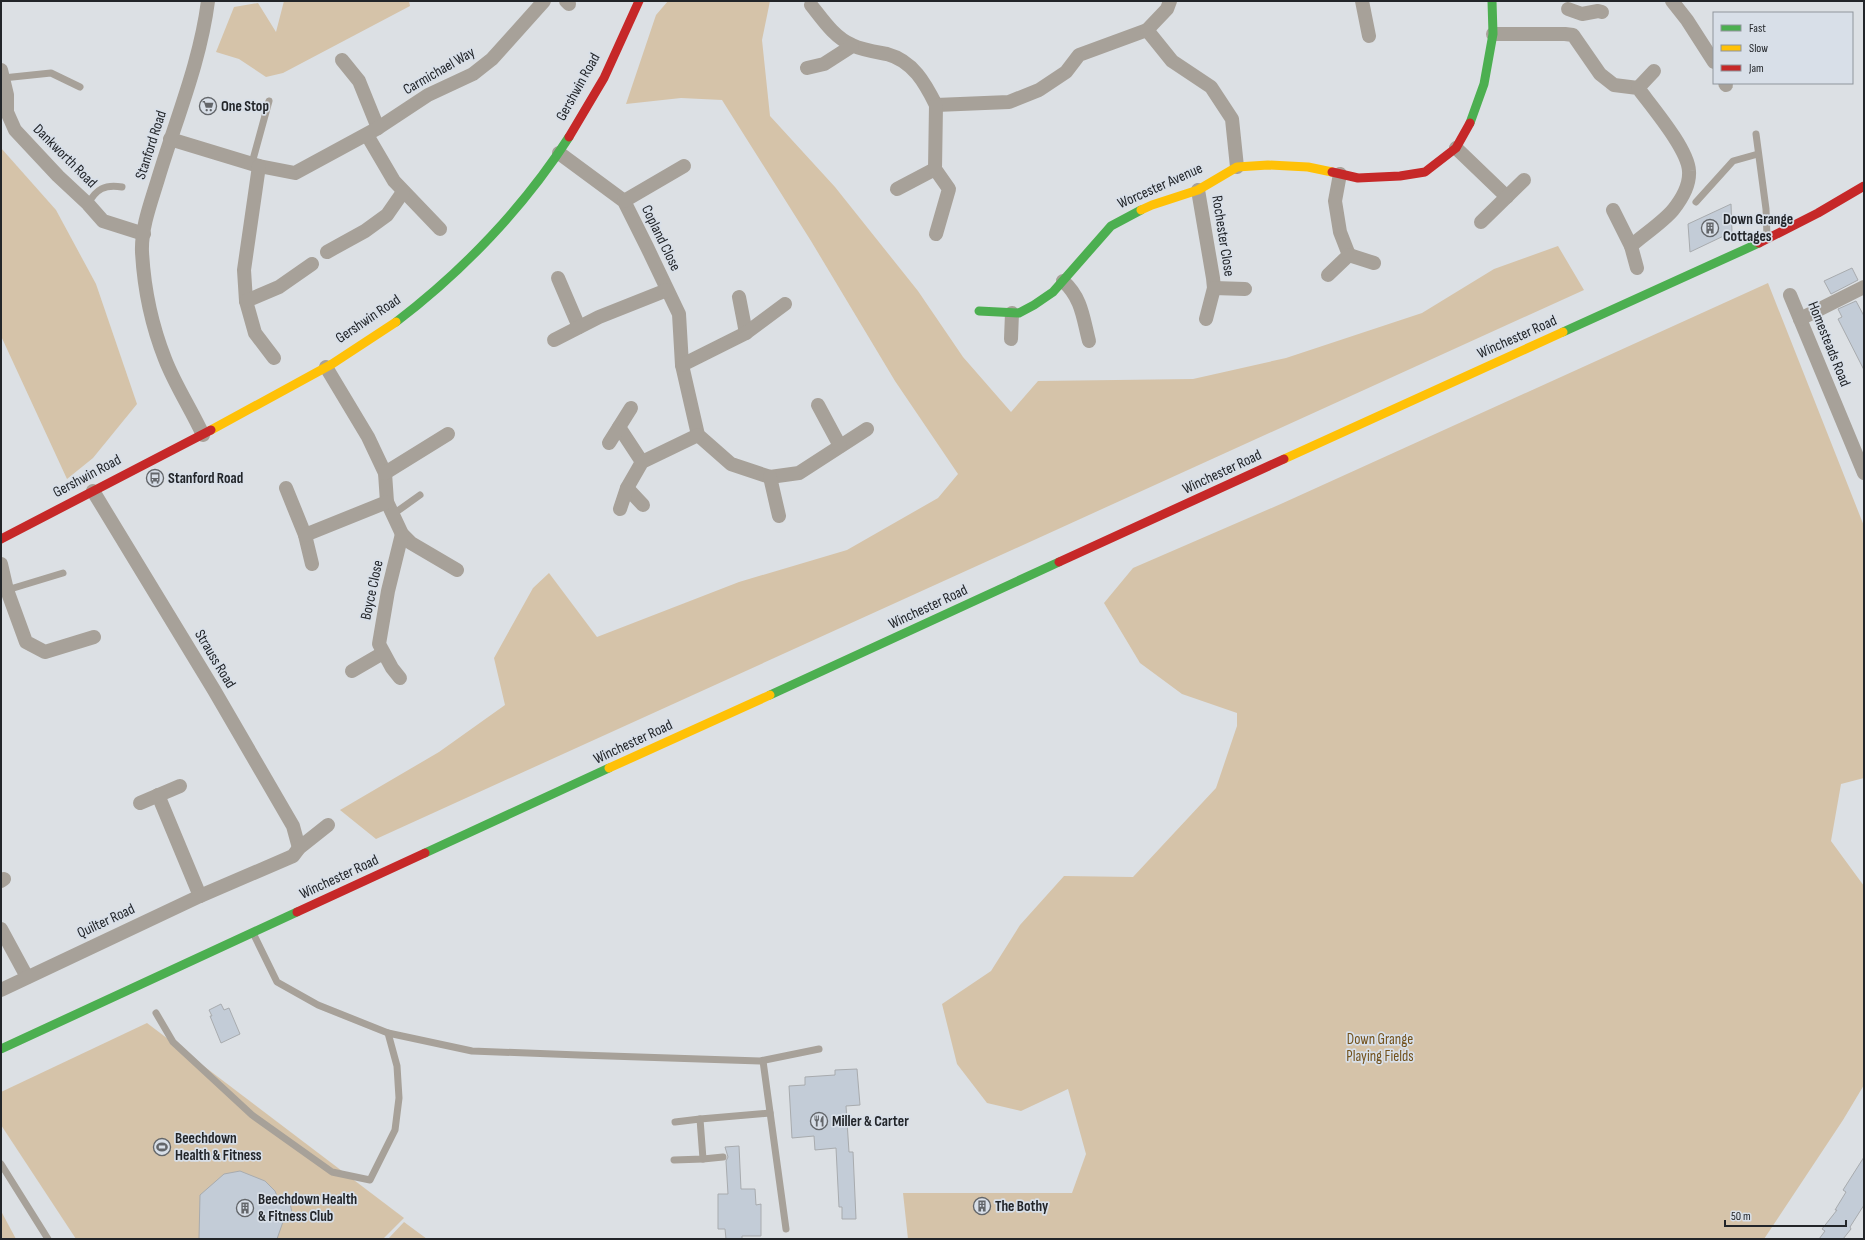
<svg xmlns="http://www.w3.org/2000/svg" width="1865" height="1240" font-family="'Sofia Sans Condensed',sans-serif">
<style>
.green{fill:#d5c3a9}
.building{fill:#c3ccd7;stroke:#a8abae}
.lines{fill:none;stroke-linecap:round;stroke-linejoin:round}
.lane{stroke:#a7a199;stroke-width:7}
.street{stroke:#a7a199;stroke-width:14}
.fast{stroke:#4caf50;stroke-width:9}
.slow{stroke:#ffc107;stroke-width:9}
.jam{stroke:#c62828;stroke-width:9}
.labels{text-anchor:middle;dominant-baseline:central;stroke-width:3.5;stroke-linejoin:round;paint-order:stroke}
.street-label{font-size:15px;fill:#222529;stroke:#d8dfe8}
.poi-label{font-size:15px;font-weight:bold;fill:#222529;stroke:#d8dfe8;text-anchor:start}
.park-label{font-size:15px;fill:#72511b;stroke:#d8dfe8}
</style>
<rect width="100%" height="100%" fill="#dce0e4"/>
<g class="green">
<polygon points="284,1 409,1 410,6 283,73 266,77 239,59 216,52 234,7 258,3 276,32"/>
<polygon points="668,1 770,1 762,40 770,116 835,187 918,291 963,357 1011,412 1038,381 1193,379 1286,358 1422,313 1494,269 1558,246 1584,290 376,839 340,810 439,752 505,705 494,658 533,588 549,573 597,637 739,582 847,550 938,498 958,474 895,381 811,241 722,100 681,98 626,104 656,15"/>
<polygon points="1,148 56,210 96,284 137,404 93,458 67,479 1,336"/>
<polygon points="1768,283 1864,526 1864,778 1841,784 1831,841 1864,886 1864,1085 1843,1120 1764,1239 908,1239 903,1193 1072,1193 1086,1154 1068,1089 1021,1111 987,1103 957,1064 942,1004 991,971 1020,925 1064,876 1133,877 1216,788 1237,726 1237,713 1182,694 1140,663 1104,603 1133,568 1283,503"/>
<polygon points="147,1023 404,1218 383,1239 76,1239 1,1125 1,1092"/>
<polygon points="1,1211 16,1239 1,1239"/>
<polygon points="404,1222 427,1239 388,1239"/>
</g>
<g class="building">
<polygon points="1731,204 1732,232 1690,252 1688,224"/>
<polygon points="1852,268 1858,280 1831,294 1824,281"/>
<polygon points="1856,301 1864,316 1864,370 1838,319 1842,317 1838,309"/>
<polygon points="221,1004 224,1010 229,1008 240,1034 221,1043 210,1016 212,1016 209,1010"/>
<polygon points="857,1069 860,1105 846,1106 849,1152 853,1152 856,1219 842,1219 842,1207 839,1207 836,1148 815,1150 814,1136 792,1138 789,1086 805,1085 805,1077 835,1075 835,1070"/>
<polygon points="739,1146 741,1189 755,1189 756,1205 761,1204 761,1236 742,1236 742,1239 726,1239 725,1229 718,1229 718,1194 728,1194 726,1161 728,1157 725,1147"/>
<polygon points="1864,1157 1864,1205 1850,1227 1851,1229 1843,1239 1819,1239 1825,1231 1822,1229 1837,1210 1835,1210 1846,1192 1843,1190"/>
<polygon points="240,1171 265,1181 275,1191 280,1203 290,1203 292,1213 285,1216 277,1239 199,1239 200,1195 224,1174"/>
</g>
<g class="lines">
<g class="lane">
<polyline points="3,78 51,73 80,87"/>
<polyline points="1756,134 1766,209 1767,237"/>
<polyline points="252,163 269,101"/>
<polyline points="1696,202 1733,161 1758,154"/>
<path d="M 88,204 C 96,189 105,184 122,187"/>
<polyline points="392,515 420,495"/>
<polyline points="7,590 63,573"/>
<polyline points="156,1013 173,1042 252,1115 332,1172 370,1180 395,1130 399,1098 397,1066 388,1033 318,1005 277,982 254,935"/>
<polyline points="388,1033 472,1051 579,1055 760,1061 819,1049"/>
<polyline points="763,1061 786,1229"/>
<polyline points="675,1122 700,1119"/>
<polyline points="703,1159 723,1157"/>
<polyline points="674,1160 703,1159 700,1119 770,1113"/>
<polyline points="1,1164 48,1239"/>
</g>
<g class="street">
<polyline points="566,1 569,4"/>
<polyline points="1362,1 1369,36"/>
<polyline points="1672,1 1687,20 1714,62"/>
<path d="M 811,5 C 823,20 834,37 852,45 C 862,50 876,52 887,54 C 913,61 925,83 936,105 L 1009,102 L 1039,90 L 1066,72 L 1079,55 L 1147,30 L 1167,9 L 1170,1"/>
<polyline points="1568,9 1582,14 1598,11 1602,12"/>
<polyline points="1147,30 1172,61 1211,87 1232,119 1237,167"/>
<path d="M 1493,34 L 1565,34 L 1573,35 L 1600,74 L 1614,85 L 1638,88 C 1652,107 1688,149 1689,171 C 1690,185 1681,200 1673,210 C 1662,223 1643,235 1631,246"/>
<polyline points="342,60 359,81 378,128"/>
<polyline points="807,68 824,64 852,46"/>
<polyline points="1,70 7,95 7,112 15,130 58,176 88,204 103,221 144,234"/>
<polyline points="1725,83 1726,85"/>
<polyline points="1638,88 1654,71"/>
<polyline points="367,135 394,181 440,229"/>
<polyline points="170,139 259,166 295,173 378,128 428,95 473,74 492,59 544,1"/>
<polyline points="1456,148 1507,197"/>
<polyline points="559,153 624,201 647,247 679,314 682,365 698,435 731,464 770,477 799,473 867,429"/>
<polyline points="259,166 244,270 246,301 255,333 274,358"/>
<polyline points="1340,174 1335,201 1340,232 1349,255"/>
<polyline points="897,189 935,169"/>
<polyline points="1198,190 1213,278 1214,288 1206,319"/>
<polyline points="624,201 684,166"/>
<polyline points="1613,210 1631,246 1637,268"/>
<polyline points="1481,222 1524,180"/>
<polyline points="936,234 949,189 935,169 936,105"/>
<polyline points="327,252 365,231 387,215 403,192"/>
<polyline points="1328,275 1349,255 1374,263"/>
<polyline points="558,278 579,327"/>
<path d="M 1063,281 C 1082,298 1083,318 1089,341"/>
<polyline points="1214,288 1245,289"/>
<polyline points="1790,295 1864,473"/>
<polyline points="739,297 746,333"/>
<polyline points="246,301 279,287 312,264"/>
<polyline points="1800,319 1864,287"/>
<polyline points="1011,339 1012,313"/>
<polyline points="554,340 599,317 667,290"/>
<polyline points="682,365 746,333 785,304"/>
<polyline points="326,367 368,437 385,473 387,502 402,534 411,543 457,570"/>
<polyline points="818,405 840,446"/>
<polyline points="619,427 642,462"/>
<path d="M 203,435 C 191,409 175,385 165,359 C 152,326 144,288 142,252 C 141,228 151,202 158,179 C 176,119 200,63 208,1"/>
<polyline points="609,443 631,408"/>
<polyline points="385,473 448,434"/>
<polyline points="770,477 779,516"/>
<polyline points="286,488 305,535 312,564"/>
<polyline points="627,488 643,505"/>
<polyline points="93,491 214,690 293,826 299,848"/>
<polyline points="620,509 627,488 642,462 698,435"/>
<polyline points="305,535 387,502"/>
<polyline points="1,564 7,590 26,642 45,652 94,637"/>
<polyline points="352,671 383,653"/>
<polyline points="400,678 392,668 379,644 388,591 402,534"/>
<polyline points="158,795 200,896"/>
<polyline points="140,803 180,786"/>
<polyline points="1,881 4,879"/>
<polyline points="1,929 27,977"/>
<polyline points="1,990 200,896 293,856 299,848 328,825"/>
</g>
<g class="fast">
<polyline points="1470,123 1484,84 1493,34 1492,1"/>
<polyline points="979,311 1019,313 1034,305 1053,292 1111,226 1141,210"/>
<path d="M 396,322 C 463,271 524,207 569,137"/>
<polyline points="1563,332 1759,243"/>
<polyline points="770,695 1059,562"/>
<polyline points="425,853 609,768"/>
<polyline points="1,1049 297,912"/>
</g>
<g class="slow">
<polyline points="1141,210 1152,205 1198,190 1237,167 1268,165 1308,167 1332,172"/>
<polyline points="211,430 332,364 396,322"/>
<polyline points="1284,459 1563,332"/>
<polyline points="609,768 770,695"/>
</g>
<g class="jam">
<polyline points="569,137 604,78 639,1"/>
<polyline points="1332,172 1358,178 1400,176 1425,172 1456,148 1470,123"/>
<polyline points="1759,243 1818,213 1864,186"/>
<polyline points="1,539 211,430"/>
<polyline points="1059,562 1284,459"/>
<polyline points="297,912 425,853"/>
</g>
</g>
<defs>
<g id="supermarket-ring" transform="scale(0.9)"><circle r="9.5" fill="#d8dfe8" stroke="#63666a" stroke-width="1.5"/><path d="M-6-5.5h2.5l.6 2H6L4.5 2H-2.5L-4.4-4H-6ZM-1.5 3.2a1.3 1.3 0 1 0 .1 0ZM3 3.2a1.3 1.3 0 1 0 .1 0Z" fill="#63666a"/></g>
<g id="building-ring" transform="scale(0.9)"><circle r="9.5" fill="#d8dfe8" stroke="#63666a" stroke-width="1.5"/><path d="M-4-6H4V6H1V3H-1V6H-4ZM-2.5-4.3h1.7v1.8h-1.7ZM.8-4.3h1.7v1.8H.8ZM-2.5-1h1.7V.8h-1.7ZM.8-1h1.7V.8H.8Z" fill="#63666a"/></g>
<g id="bus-ring" transform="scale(0.9)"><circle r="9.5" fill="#d8dfe8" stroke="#63666a" stroke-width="1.5"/><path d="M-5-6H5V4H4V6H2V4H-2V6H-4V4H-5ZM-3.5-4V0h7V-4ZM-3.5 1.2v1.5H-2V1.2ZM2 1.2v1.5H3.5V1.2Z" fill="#63666a"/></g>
<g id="restaurant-ring" transform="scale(0.9)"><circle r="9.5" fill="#d8dfe8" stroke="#63666a" stroke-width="1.5"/><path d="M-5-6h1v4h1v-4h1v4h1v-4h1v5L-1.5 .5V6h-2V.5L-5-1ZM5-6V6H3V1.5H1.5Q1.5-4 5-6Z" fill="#63666a"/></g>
<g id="stadium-ring" transform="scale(0.9)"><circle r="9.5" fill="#d8dfe8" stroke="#63666a" stroke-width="1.5"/><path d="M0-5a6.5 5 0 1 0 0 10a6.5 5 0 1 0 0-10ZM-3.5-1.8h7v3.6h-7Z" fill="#63666a"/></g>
</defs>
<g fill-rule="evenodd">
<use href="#supermarket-ring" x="208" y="106"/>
<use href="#building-ring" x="1710" y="228"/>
<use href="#bus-ring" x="155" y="478"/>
<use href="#restaurant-ring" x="819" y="1121"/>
<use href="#stadium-ring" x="162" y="1147"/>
<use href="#building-ring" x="982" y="1206"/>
<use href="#building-ring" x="245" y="1208"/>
</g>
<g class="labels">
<g class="street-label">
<text transform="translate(439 71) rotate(-30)">Carmichael Way</text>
<text transform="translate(578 87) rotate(-61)">Gershwin Road</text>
<text transform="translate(151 145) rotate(-72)">Stanford Road</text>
<text transform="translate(65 156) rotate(45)">Dankworth Road</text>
<text transform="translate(1160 186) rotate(-24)">Worcester Avenue</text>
<text transform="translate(1223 236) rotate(81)">Rochester Close</text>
<text transform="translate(661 238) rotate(64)">Copland Close</text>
<text transform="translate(368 319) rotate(-34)">Gershwin Road</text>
<text transform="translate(1517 337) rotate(-24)">Winchester Road</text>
<text transform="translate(1829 344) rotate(68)">Homesteads Road</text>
<text transform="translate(1222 472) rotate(-25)">Winchester Road</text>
<text transform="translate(87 476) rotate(-28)">Gershwin Road</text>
<text transform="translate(372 590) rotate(-78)">Boyce Close</text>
<text transform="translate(928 607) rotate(-25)">Winchester Road</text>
<text transform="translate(215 659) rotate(59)">Strauss Road</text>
<text transform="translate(633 742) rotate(-25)">Winchester Road</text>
<text transform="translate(339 877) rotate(-25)">Winchester Road</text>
<text transform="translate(106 921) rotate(-25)">Quilter Road</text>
</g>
<g class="poi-label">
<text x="221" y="106">One Stop</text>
<text x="1723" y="219">Down Grange<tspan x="1723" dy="17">Cottages</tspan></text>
<text x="168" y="478">Stanford Road</text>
<text x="832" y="1121">Miller &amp; Carter</text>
<text x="175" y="1138">Beechdown<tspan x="175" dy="17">Health &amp; Fitness</tspan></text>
<text x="258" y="1199">Beechdown Health<tspan x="258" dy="17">&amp; Fitness Club</tspan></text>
<text x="995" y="1206">The Bothy</text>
</g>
<g class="park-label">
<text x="1380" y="1039">Down Grange<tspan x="1380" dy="17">Playing Fields</tspan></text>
</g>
</g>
<rect width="1865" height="1240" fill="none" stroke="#222529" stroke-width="4"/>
<rect x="1713" y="12" width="140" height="72" fill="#d8dfe8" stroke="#8f959c"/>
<rect x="1721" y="25" width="20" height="6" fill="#4caf50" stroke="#8f959c"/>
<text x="1749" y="32" font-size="12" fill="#222529">Fast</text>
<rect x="1721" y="45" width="20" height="6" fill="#ffc107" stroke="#8f959c"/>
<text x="1749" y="52" font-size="12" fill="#222529">Slow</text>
<rect x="1721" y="65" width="20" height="6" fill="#c62828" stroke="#8f959c"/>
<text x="1749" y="72" font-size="12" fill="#222529">Jam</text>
<path d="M1725 1220v6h121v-6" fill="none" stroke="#222529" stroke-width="2"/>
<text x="1731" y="1220" font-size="12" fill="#222529" stroke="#d8dfe8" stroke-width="3" paint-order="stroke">50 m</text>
</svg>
